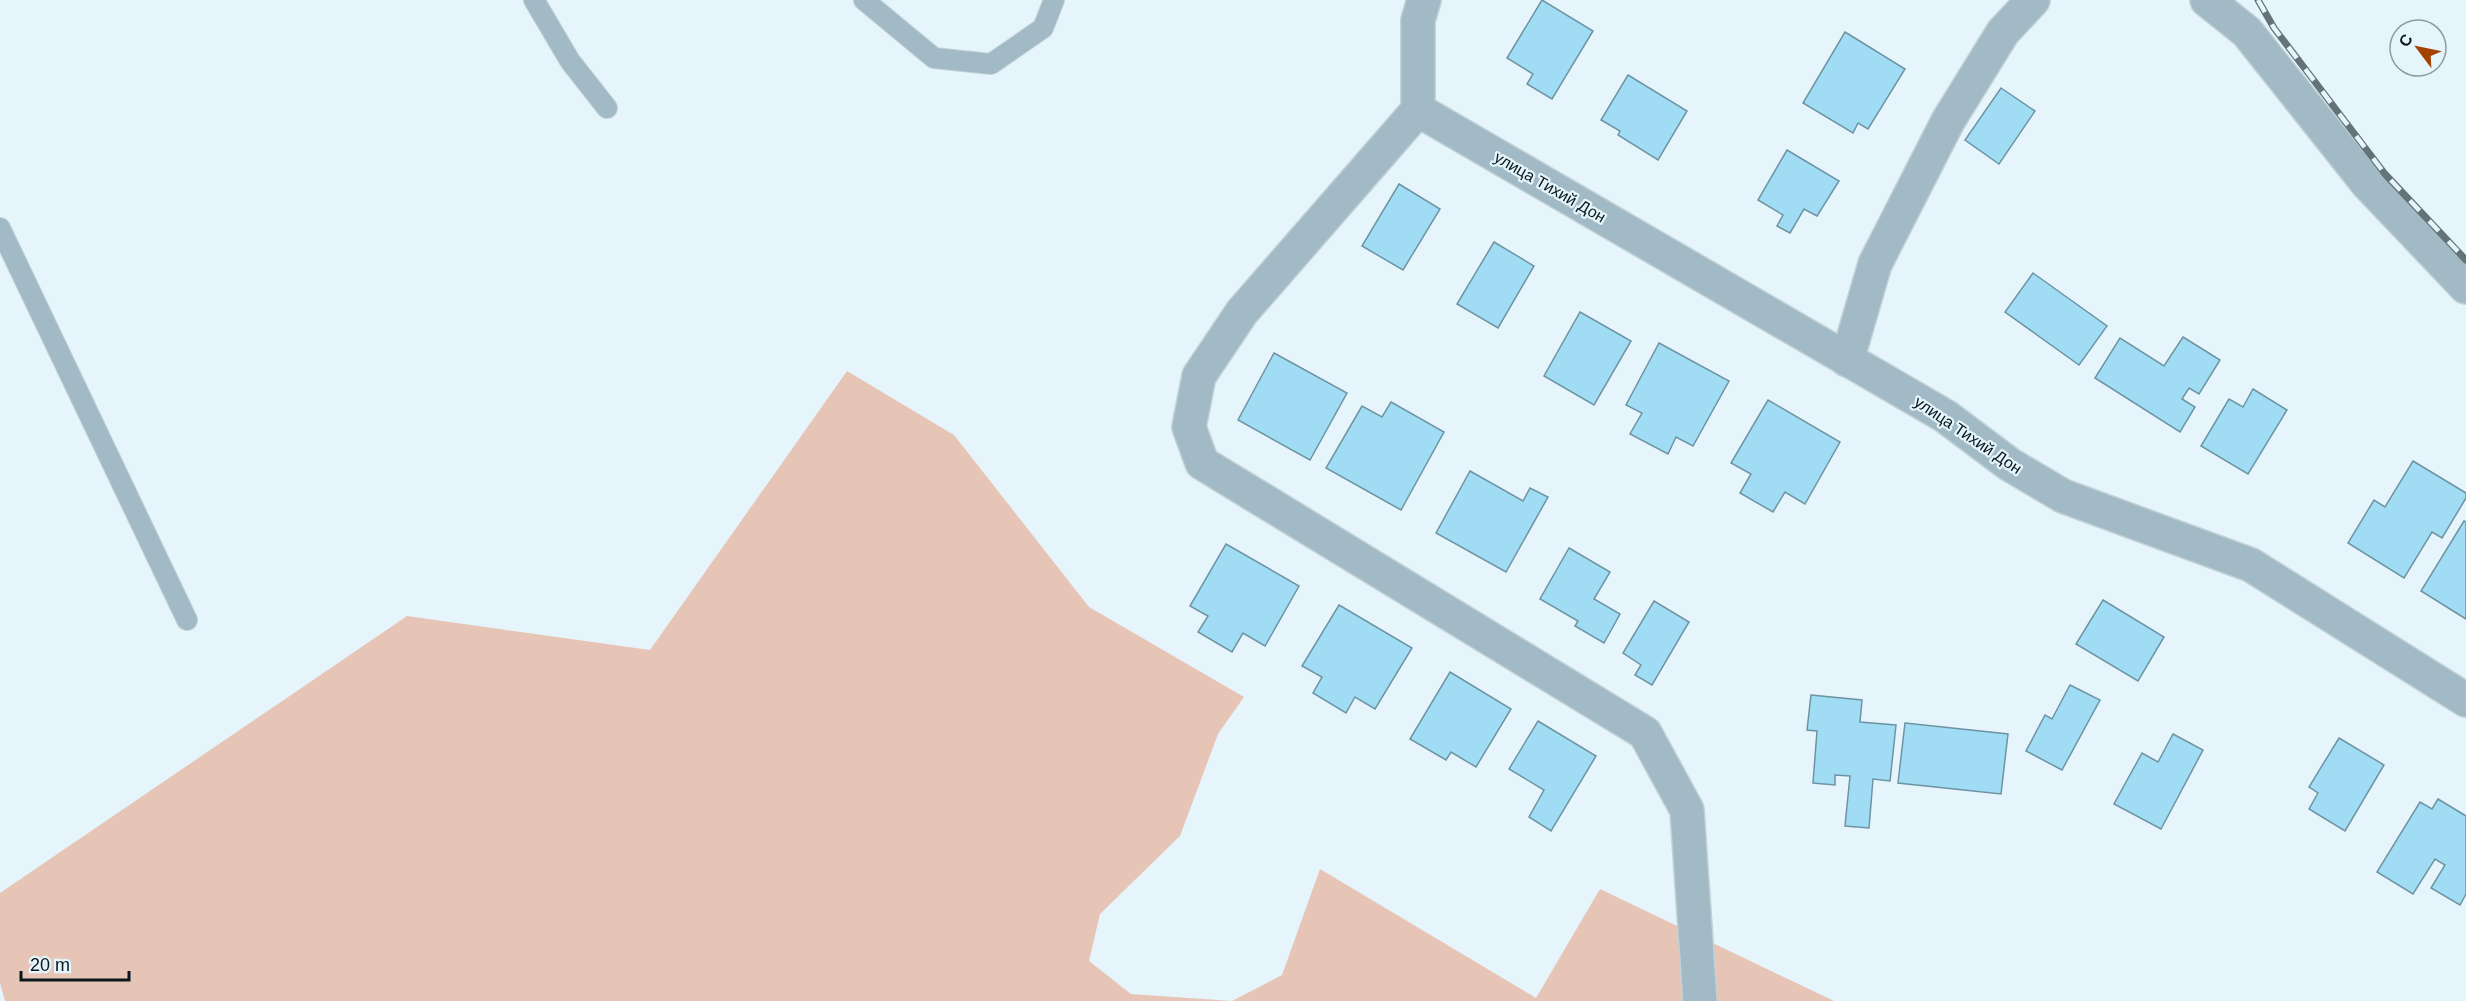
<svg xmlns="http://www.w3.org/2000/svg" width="2466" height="1001" font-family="Helvetica,sans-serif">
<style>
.green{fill:#e7c5b6}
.building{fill:#a0ddf5;stroke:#6e94a3;stroke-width:1.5}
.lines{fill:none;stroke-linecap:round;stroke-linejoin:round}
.lane-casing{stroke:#c2d2d7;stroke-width:22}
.street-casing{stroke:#c2d2d7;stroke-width:36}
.lane{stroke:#a1bac5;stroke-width:20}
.street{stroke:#a1bac5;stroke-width:33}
.rail-casing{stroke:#637378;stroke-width:7}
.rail{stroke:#e5f5fb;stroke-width:4.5;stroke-dasharray:14;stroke-linecap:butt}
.labels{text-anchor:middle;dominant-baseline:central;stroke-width:4.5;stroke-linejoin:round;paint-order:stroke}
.street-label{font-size:16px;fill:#08181d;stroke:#e5f5fb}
</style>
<rect width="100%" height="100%" fill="#e5f5fb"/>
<g class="green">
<polygon points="847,371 954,435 1089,607 1244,697 1218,734 1180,836 1100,914 1089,961 1131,994 1232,1001 5,1001 0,983 0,893 407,616 650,650"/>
<polygon points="1320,869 1536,998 1600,889 1834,1001 1232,1001 1282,975"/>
</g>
<g class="building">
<polygon points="1542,0 1593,31 1552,99 1527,84 1533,74 1507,58"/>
<polygon points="1845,32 1905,69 1868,129 1858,123 1853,133 1803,103"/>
<polygon points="1628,75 1687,111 1658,160 1618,135 1620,131 1601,120"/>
<polygon points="2001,88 2035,111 1999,164 1965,140"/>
<polygon points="1787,150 1839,181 1817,216 1804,209 1790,233 1777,226 1783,215 1758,200"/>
<polygon points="1399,184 1440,209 1403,270 1362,246"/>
<polygon points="1494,242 1534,266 1498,328 1457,304"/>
<polygon points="2033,273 2107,326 2079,365 2005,312"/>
<polygon points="1580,312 1631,341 1594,405 1544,376"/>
<polygon points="2183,337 2220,360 2199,394 2189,388 2182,399 2195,407 2180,432 2095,378 2120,338 2164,366"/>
<polygon points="1659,343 1729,381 1693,446 1676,437 1668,454 1630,434 1642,413 1626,405"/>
<polygon points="1274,353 1347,393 1310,460 1238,420"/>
<polygon points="2253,389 2287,410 2248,474 2201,446 2229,399 2243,407"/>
<polygon points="1768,400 1840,442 1805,504 1785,492 1773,512 1740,493 1751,474 1731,463"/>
<polygon points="1391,402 1444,432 1401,510 1326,468 1362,406 1382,417"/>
<polygon points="2413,461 2466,493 2466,498 2442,538 2432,532 2404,578 2348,543 2374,500 2385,507"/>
<polygon points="1470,471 1523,501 1530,488 1548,497 1506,572 1436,533"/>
<polygon points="2464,521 2466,522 2466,619 2421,591"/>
<polygon points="1226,544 1299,586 1265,646 1243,633 1232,652 1198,632 1208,616 1190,606"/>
<polygon points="1569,548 1610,572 1594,599 1620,614 1604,643 1575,626 1578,621 1540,599"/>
<polygon points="2103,600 2164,637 2138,681 2076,644"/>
<polygon points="1654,601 1689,622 1652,685 1635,675 1641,665 1623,653"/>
<polygon points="1339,605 1412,648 1375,709 1355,697 1346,713 1313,693 1322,677 1302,666"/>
<polygon points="1450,672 1511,709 1476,767 1451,752 1446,760 1410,739"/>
<polygon points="2070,685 2100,700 2062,770 2026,751 2045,715 2052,719"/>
<polygon points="1811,695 1862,700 1860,722 1896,725 1890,781 1873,779 1869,828 1845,826 1850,776 1835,775 1835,785 1813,783 1817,731 1807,730"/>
<polygon points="1538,721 1596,756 1551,831 1529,817 1544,790 1509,769"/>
<polygon points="1905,723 2008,734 2001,794 1898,783"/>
<polygon points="2173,734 2203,750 2161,829 2114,804 2142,753 2158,762"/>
<polygon points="2339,738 2384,765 2345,831 2309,809 2318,793 2309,787"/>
<polygon points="2438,799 2466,816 2466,894 2460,905 2431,888 2445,865 2435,859 2413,894 2377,872 2420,802 2432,809"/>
</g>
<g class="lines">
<g class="lane-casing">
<g id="lane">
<polyline points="534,0 570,61 607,108"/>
<polyline points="864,0 934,58 991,64 1043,28 1054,0"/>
<polyline points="0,228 187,620"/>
</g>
</g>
<g class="street-casing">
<g id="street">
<polyline points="1424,0 1418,20 1418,110 1242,312 1199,376 1189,427 1202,463 1645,733 1687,810 1700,1001"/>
<polyline points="2207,0 2247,32 2367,183 2466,287"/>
<polyline points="1418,110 1945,416 2009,464 2063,496 2251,565 2466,700"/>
<polyline points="1847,360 1875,264 1948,121 2003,32 2033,0"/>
</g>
</g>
<use href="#lane" class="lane"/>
<use href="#street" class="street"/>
<g class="rail-casing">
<polyline id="rail" points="2258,0 2274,28 2385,174 2466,260"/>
</g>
<use href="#rail" class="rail"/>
</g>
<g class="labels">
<g class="street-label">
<text transform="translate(1550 187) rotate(30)">улица Тихий Дон</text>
<text transform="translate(1968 435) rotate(34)">улица Тихий Дон</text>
</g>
</g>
<g transform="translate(2418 48) rotate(302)"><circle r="28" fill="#e5f5fb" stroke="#8d9da2" stroke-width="1.5"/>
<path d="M0-4.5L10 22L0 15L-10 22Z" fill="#a44201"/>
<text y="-9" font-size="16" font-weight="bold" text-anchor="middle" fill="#08181d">С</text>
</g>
<path d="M21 971v9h108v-9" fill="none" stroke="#08181d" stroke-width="3"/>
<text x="30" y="971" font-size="18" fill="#08181d" stroke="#e5f5fb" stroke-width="4.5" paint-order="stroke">20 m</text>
</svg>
